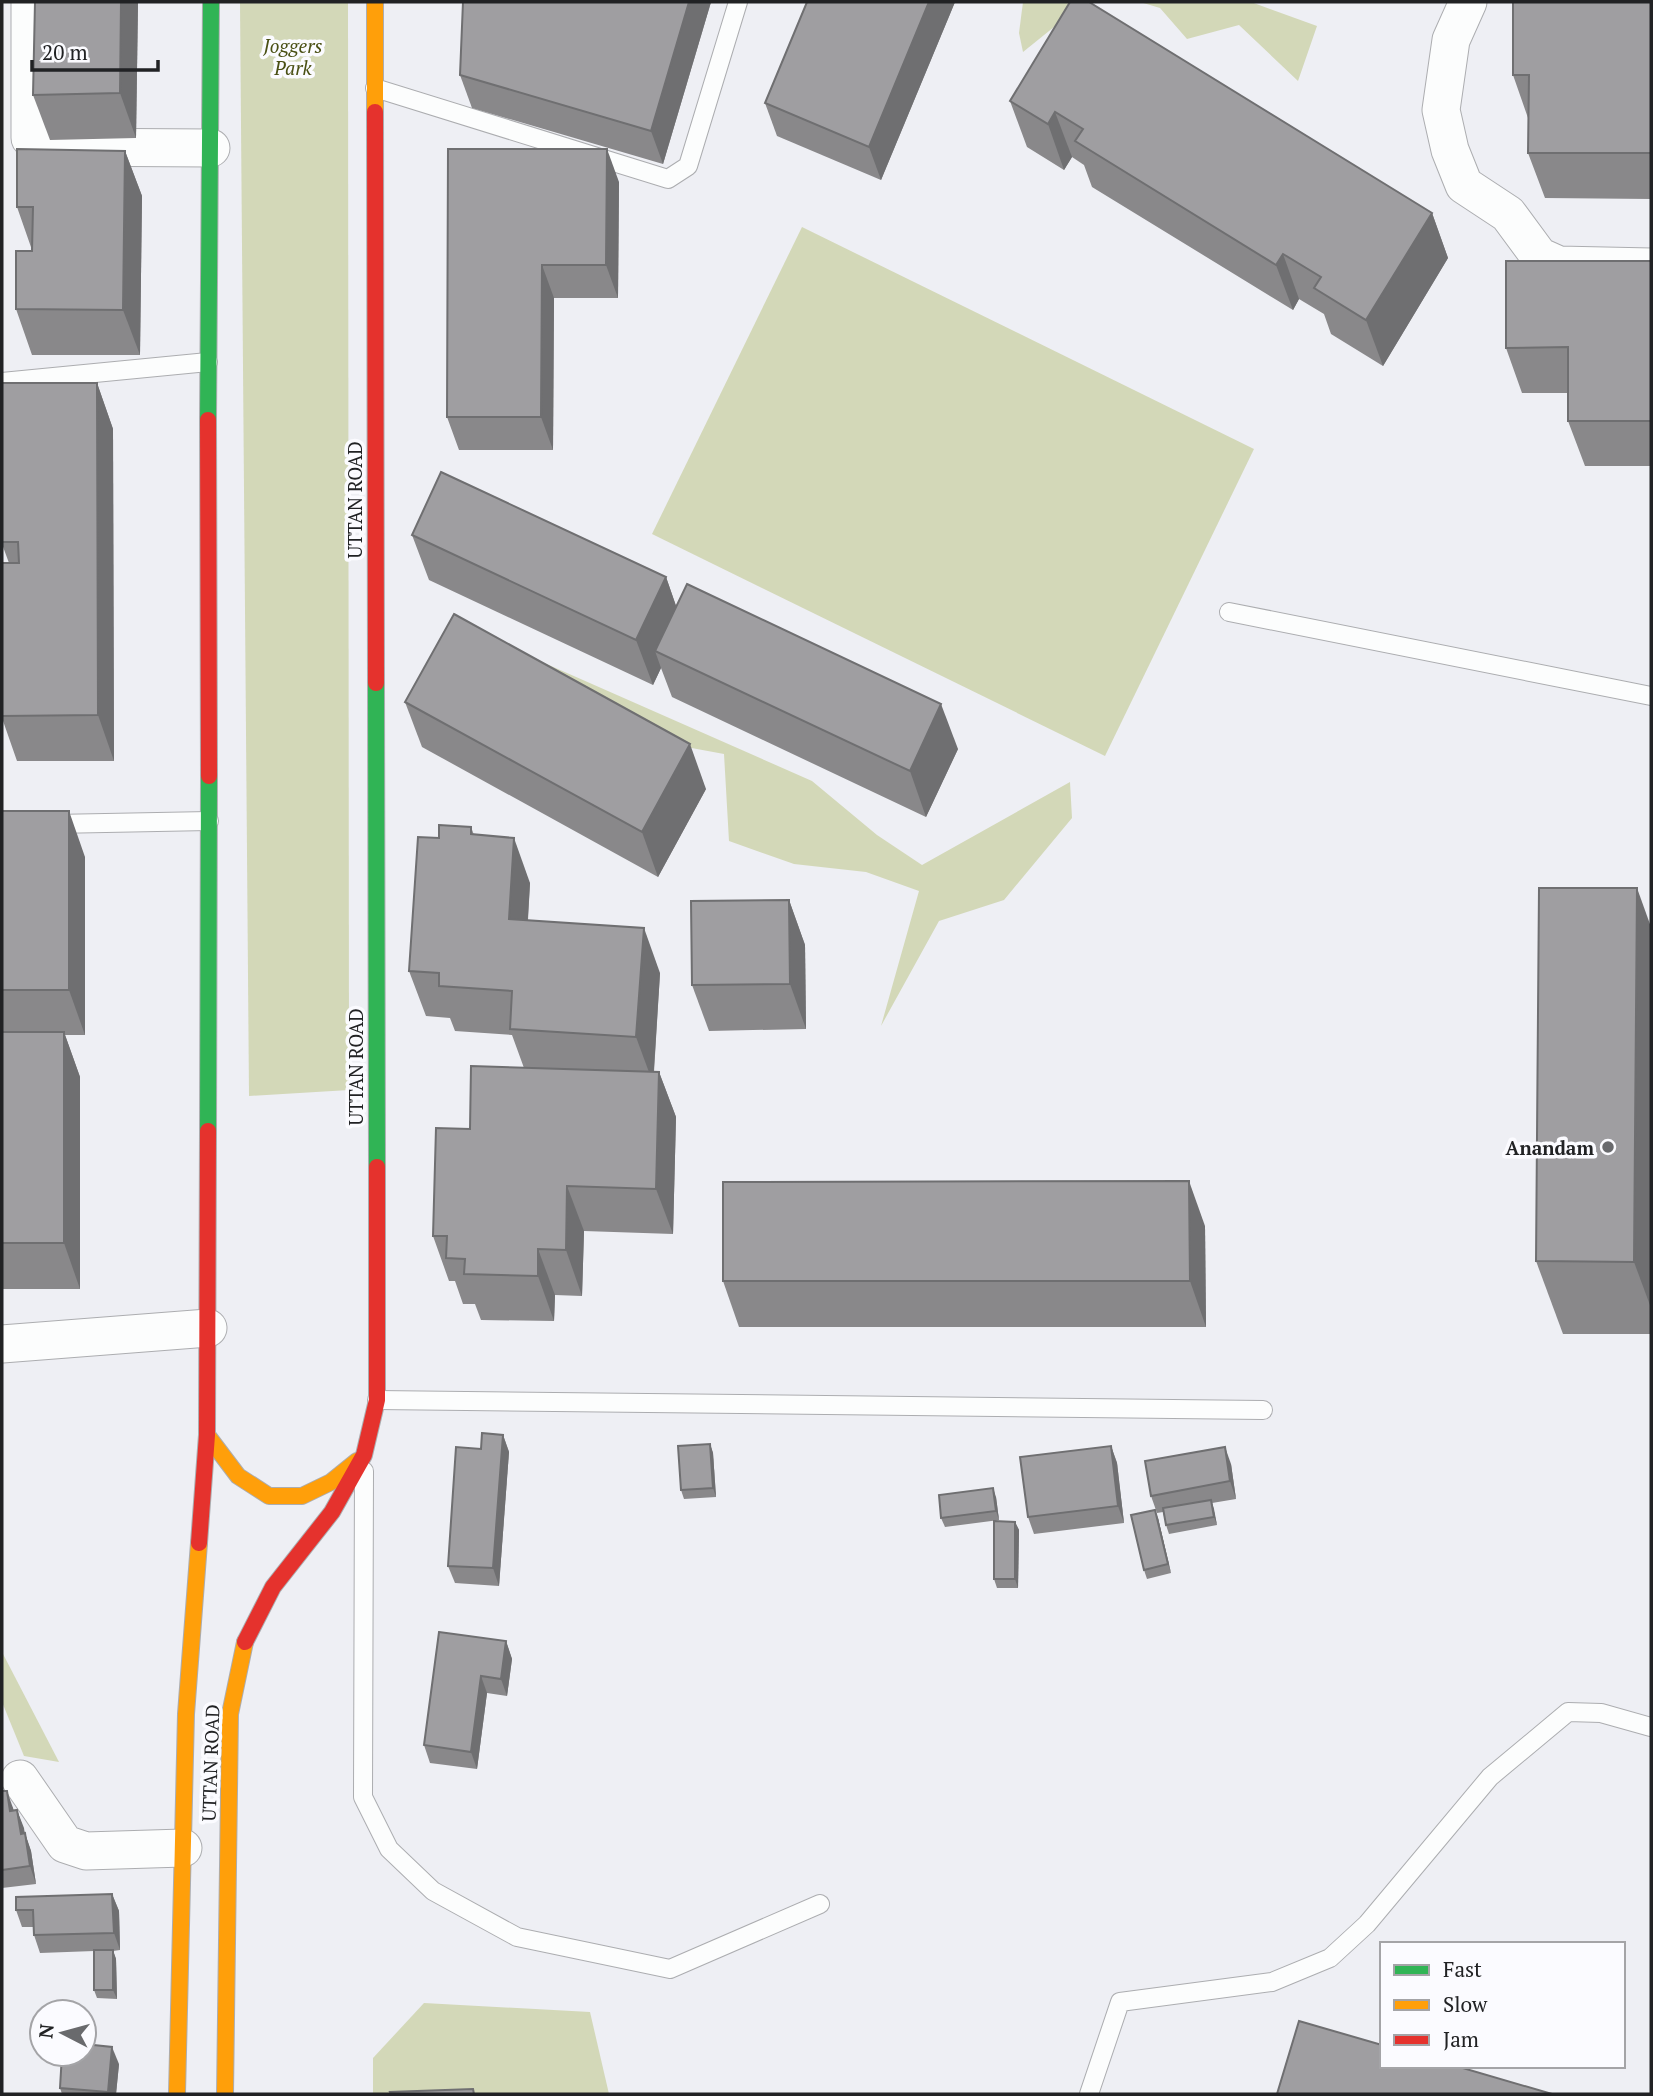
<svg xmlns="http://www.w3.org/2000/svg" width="1653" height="2096" font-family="'PT Serif',serif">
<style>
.green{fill:#d3d8b8}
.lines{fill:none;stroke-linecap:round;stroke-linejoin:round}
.lane-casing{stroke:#acadb0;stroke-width:20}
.street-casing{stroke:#acadb0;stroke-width:39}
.fast-casing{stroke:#acadb0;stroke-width:18}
.slow-casing{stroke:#acadb0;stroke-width:18}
.jam-casing{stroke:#acadb0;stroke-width:18}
.lane{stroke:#fcfdfd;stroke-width:18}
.street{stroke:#fcfdfd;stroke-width:37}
.fast{stroke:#30b455;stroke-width:16}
.slow{stroke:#ff9f0a;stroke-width:16}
.jam{stroke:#e5322d;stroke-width:16}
.wall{fill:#89888a}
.shaded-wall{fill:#6f6f71}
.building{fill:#9f9ea1;stroke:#6f6f71;stroke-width:2}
.poi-dot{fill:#696a6d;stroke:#fbfbff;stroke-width:2.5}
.labels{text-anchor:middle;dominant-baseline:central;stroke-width:7;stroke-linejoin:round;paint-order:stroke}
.park-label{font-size:19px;font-style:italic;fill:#4a5014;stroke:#fbfbff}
.street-label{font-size:19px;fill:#212224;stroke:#fbfbff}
.poi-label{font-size:19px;font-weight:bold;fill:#212224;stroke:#fbfbff;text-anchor:end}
</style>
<rect width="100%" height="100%" fill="#eeeff4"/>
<g class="green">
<polygon points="240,2 348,2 349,1090 249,1096"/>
<polygon points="1023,2 1085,2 1023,52 1019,33"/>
<polygon points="1140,2 1251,2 1317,26 1298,81 1239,25 1187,39 1160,8"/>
<polygon points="802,227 1254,449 1105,756 652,534"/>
<polygon points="456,624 812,781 877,835 922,865 1070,782 1072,818 1004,900 939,921 881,1026 919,891 866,872 794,864 729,841 724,754 670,744"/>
<polygon points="2,1652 59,1762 24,1756 2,1702"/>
<polygon points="424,2003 590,2012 609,2094 373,2094 373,2058"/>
</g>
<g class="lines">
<g class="lane-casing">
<g id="lane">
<polyline points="375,88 668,179 688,166 738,2"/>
<polyline points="2,382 208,362"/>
<polyline points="1229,612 1651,696"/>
<polyline points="2,825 209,821"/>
<polyline points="377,1400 1263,1410"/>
<polyline points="364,1471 363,1797 389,1849 433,1891 517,1937 670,1969 820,1904"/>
<polyline points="1089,2094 1120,2002 1272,1982 1330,1958 1367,1924 1490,1777 1568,1712 1601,1713 1651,1727"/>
</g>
</g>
<g class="street-casing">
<g id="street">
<polyline points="30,2 30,138 47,147 211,148"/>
<polyline points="1468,2 1451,40 1441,110 1450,150 1464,185 1508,214 1539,256 1559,265 1651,267"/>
<polyline points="2,1344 208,1328"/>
<polyline points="20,1779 65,1844 86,1851 183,1848"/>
</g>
</g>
<g class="fast-casing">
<g id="fast">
<polyline points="208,420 211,2"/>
<polyline points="376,683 377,1167"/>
<polyline points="208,1131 209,776"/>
</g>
</g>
<g class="slow-casing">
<g id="slow">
<polyline points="375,2 375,112"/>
<polyline points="207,1435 238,1476 269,1496 302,1496 331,1482 357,1461"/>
<polyline points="177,2094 186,1714 199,1543"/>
<polyline points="225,2094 230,1714 245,1642"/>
</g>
</g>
<g class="jam-casing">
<g id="jam">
<polyline points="375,112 376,683"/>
<polyline points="208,420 209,776"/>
<polyline points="199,1543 207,1435 208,1131"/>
<polyline points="245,1642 273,1587 332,1512 364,1455 377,1400 377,1167"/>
</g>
</g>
<use href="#lane" class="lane"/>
<use href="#street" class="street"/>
<use href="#fast" class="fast"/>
<use href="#slow" class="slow"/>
<use href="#jam" class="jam"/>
</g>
<g class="wall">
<polygon points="35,2 138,2 136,138 50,140 33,95"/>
<polygon points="463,2 711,2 663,164 472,108 460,75"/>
<polygon points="807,2 955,2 881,180 777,136 765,103"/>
<polygon points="1070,2 1432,213 1448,258 1383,366 1331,334 1324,314 1299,299 1293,310 1092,187 1084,165 1072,157 1064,170 1027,147 1010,101"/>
<polygon points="1651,2 1651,199 1545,198 1528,153 1528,118 1513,75"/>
<polygon points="448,149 619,182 618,298 554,298 553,450 459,450 447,417"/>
<polygon points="125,151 142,196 140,355 32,355 16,309 32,250 17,207"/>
<polygon points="1651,261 1651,466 1585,466 1568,421 1568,393 1522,393 1506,348"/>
<polygon points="2,383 97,383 113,429 114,761 17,761 2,718 2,563 9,563 2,544"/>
<polygon points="412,535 666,577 676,606 958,749 926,817 672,697 661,668 653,685 429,580"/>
<polygon points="405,702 706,789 658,877 422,747"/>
<polygon points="2,811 85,857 85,1035 65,1035 80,1077 80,1289 2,1289"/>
<polygon points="471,827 474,835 530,883 528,920 660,973 654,1072 659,1072 676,1117 673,1234 584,1231 582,1296 555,1295 554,1321 481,1320 475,1304 463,1304 455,1281 449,1281 433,1236 470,1129 524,1068 512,1035 455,1031 450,1018 426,1016 409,971 439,838"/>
<polygon points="789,900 805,945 806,1029 709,1031 692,985"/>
<polygon points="1651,927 1651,1334 1563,1334 1536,1261"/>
<polygon points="1205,1226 1206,1327 739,1327 723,1281"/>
<polygon points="503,1435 509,1452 499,1586 455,1583 448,1566"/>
<polygon points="710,1444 713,1453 716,1497 684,1499 681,1490"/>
<polygon points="1111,1446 1117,1463 1124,1523 1034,1534 1028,1517"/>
<polygon points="1231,1464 1236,1499 1212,1503 1217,1525 1169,1534 1166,1525 1163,1512 1157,1513 1151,1496"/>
<polygon points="996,1497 999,1520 945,1527 941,1518"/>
<polygon points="1158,1518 1171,1573 1147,1579 1144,1570"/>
<polygon points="1015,1522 1019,1530 1018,1588 997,1588 994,1579"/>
<polygon points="506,1641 512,1659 507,1696 487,1693 477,1769 430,1763 424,1745"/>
<polygon points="2,1791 13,1808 14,1811 17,1810 31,1851 36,1884 2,1888"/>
<polygon points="112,1894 119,1911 120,1950 113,1951 116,1959 117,1999 97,1998 94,1990 94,1951 40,1953 34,1935 33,1927 22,1927 16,1910"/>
<polygon points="119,2064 116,2094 62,2094 60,2088"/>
</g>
<g class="shaded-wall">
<polygon points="121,2 138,2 136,138 120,93"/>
<polygon points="689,2 711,2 663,164 651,131"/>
<polygon points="929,2 955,2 881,180 869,147"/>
<polygon points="1055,112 1072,157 1064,170 1048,124"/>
<polygon points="607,149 619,182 618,298 606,265"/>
<polygon points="125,151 142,196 140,355 123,310"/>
<polygon points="1432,213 1448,258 1383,366 1366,320"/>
<polygon points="1283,254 1299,299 1293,310 1276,265"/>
<polygon points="542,265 554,298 553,450 541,417"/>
<polygon points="97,383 113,429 114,761 98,715"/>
<polygon points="666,577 682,623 655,651 661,668 653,685 636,640"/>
<polygon points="941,704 958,749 926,817 910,771"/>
<polygon points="690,744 706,789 658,877 642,832"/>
<polygon points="69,811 85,857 85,1035 69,990"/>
<polygon points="514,838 530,883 525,964 509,919"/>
<polygon points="1637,888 1651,927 1651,1308 1634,1262"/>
<polygon points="789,900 805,945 806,1029 790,984"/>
<polygon points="644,928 660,973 653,1083 636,1037"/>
<polygon points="64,1032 80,1077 80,1289 64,1243"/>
<polygon points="659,1072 676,1117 673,1234 656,1189"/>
<polygon points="1189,1181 1205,1226 1206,1327 1190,1281"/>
<polygon points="567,1186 584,1231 582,1296 566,1250"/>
<polygon points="538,1249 555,1295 554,1321 538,1276"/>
<polygon points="503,1435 509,1452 499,1586 493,1568"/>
<polygon points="710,1444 713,1453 716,1497 713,1488"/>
<polygon points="1111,1446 1117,1463 1124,1523 1118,1506"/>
<polygon points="1225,1447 1231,1464 1236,1499 1230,1481"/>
<polygon points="993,1488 996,1497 999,1520 996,1511"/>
<polygon points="1211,1500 1214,1509 1217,1525 1214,1517"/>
<polygon points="1155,1510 1158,1518 1171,1573 1168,1564"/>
<polygon points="1015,1522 1019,1530 1018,1588 1015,1579"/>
<polygon points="506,1641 512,1659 507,1696 501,1679"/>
<polygon points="481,1676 487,1693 477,1769 471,1752"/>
<polygon points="7,1791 13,1808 16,1828 10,1811"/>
<polygon points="17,1810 24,1828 27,1850 25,1833 31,1851 36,1884 30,1866 21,1834"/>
<polygon points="112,1894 119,1911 120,1950 114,1933"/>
<polygon points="113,1950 116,1959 117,1999 113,1990"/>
<polygon points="112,2047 119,2064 116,2094 109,2094 108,2092"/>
</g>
<g class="building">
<polygon points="35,2 121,2 120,93 33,95"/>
<polygon points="463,2 689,2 651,131 460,75"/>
<polygon points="807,2 929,2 869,147 765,103"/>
<polygon points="1070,2 1089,2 1432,213 1366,320 1314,288 1321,277 1283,254 1276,265 1075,141 1083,129 1055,112 1048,124 1010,101"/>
<polygon points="1513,2 1651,2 1651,153 1528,153 1529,75 1513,75"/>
<polygon points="17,149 125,151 123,310 16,309 16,251 32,251 33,207 17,207"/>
<polygon points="448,149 607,149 606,265 542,265 541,417 447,417"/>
<polygon points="1506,261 1651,261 1651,421 1568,421 1568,347 1506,348"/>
<polygon points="2,383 97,383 98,715 2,716 2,563 19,563 18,542 2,542"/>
<polygon points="441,472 666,577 636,640 412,535"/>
<polygon points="687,584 941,704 910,771 655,651"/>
<polygon points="454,614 690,744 642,832 405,702"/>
<rect x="2" y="811" width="67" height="179"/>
<polygon points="439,825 471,827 471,834 514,838 509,919 644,928 636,1037 510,1029 512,991 439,986 439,973 409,971 418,837 439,838"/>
<polygon points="1539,888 1637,888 1634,1262 1536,1261"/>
<polygon points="789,900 790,984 692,985 691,901"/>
<rect x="2" y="1032" width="62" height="211"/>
<polygon points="471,1066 659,1072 656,1189 567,1186 566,1250 538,1249 538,1276 464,1274 465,1259 446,1258 447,1236 433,1236 436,1128 470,1129"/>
<polygon points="1189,1181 1190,1281 723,1281 723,1182"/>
<polygon points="482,1433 503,1435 493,1568 448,1566 456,1447 481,1449"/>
<polygon points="710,1444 713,1488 681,1490 678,1446"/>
<polygon points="1111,1446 1118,1506 1028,1517 1020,1457"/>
<polygon points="1225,1447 1230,1481 1151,1496 1145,1461"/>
<polygon points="993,1488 996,1511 941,1518 939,1495"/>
<polygon points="1211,1500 1214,1517 1166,1525 1163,1508"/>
<polygon points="1155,1510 1168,1564 1144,1570 1131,1515"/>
<polygon points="994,1521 1015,1522 1015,1579 994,1579"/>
<polygon points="439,1632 506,1641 501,1679 481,1676 471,1752 424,1745"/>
<polygon points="2,1791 7,1791 10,1811 17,1810 21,1834 25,1833 30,1866 2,1870"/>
<polygon points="112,1894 114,1933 34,1935 33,1910 16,1910 16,1897"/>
<rect x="94" y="1950" width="19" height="40"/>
<polygon points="1299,2021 1382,2045 1382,2066 1456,2066 1552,2094 1277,2094"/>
<polygon points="84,2044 112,2047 108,2092 60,2088 62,2054 84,2054"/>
<polygon points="473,2089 474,2094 391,2094 390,2092"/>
</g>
<circle class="poi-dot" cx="1608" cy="1147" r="7"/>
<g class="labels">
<g class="park-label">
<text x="293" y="45">Joggers<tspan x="293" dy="22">Park</tspan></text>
</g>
<g class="street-label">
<text transform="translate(354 500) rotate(-90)">UTTAN ROAD</text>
<text transform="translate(355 1067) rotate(-90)">UTTAN ROAD</text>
<text transform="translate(210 1763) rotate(-88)">UTTAN ROAD</text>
</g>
<g class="poi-label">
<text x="1594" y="1147">Anandam</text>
</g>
</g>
<rect width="1653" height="2096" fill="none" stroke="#212224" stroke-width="7"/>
<rect x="1380" y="1942" width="245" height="126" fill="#fbfbff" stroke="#a4a4a7" stroke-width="2"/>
<rect x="1394" y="1965" width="35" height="10" fill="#30b455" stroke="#a4a4a7" stroke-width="2"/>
<text x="1443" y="1977" font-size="21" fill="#212224">Fast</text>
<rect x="1394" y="2000" width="35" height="10" fill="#ff9f0a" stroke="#a4a4a7" stroke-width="2"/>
<text x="1443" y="2012" font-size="21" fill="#212224">Slow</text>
<rect x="1394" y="2035" width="35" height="10" fill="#e5322d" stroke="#a4a4a7" stroke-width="2"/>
<text x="1443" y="2047" font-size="21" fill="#212224">Jam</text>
<g transform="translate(63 2033) rotate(276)"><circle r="33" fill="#fbfbff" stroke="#a4a4a7" stroke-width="2"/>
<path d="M0-5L12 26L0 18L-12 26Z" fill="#696a6d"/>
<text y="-10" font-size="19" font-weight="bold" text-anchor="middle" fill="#212224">N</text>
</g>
<path d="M32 60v10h126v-10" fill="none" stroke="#212224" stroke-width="3.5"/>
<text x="42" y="60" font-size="21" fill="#212224" stroke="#fbfbff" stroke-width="5" paint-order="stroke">20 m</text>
</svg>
